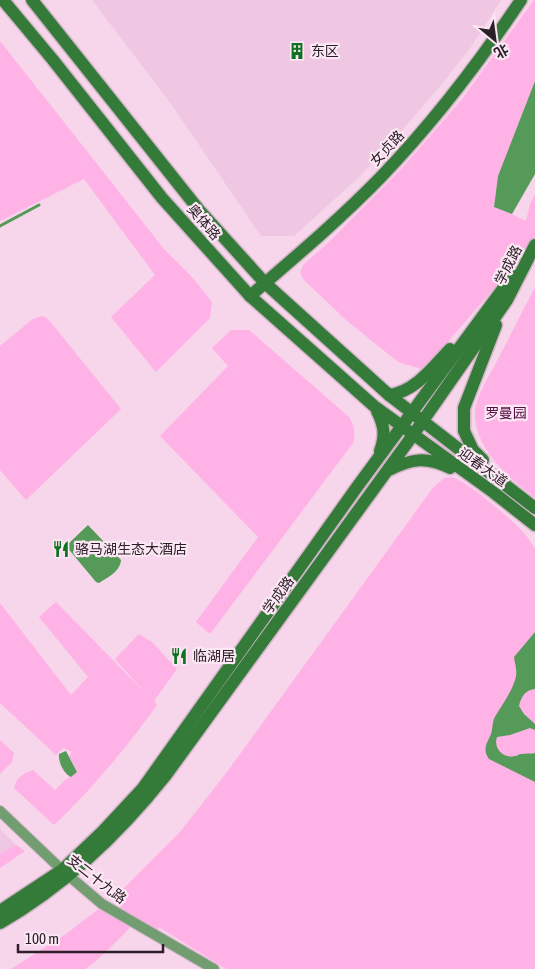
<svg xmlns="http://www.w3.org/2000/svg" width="535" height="969" font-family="'Asap Condensed','Noto Sans SC',sans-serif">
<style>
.built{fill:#f0c7e2}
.green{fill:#ffb2e6}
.water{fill:#569a59}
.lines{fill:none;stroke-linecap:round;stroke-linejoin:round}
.stream{stroke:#569a59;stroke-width:3}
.street-casing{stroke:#d2b4c8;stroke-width:12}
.secondary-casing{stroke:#d2b4c8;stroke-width:15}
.street{stroke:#719d71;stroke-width:10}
.secondary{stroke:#347a39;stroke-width:12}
.labels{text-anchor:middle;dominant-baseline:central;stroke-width:4.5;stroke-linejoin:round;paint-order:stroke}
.poi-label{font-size:14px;fill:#2c2028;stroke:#fce7f4;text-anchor:start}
.street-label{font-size:14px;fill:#2c2028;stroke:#fce7f4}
.park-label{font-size:14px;fill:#550f45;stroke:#fce7f4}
</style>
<rect width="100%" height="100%" fill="#f7d5eb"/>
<g class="built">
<polygon points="92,0 501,0 471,47 437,90 383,152 357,179 294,236 261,236 171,104"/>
<polygon points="0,829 16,845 0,854"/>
</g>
<g class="green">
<polygon points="534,0 535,0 535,81 498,176 494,206 526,221 530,204 535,194 535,237 531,245 434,358 421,369 398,362 346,320 303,279 300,272 304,264 328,243 404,166 462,99"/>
<polygon points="0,41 164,249 192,277 212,302 210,318 156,372 111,317 155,275 84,179 0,221"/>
<path d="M 535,287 L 535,498 C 510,478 477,452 475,416 C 474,399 488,378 496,363 C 509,338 522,312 535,287 Z"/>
<polygon points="43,316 48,319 121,409 26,500 0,470 0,346 33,319"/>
<path d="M 231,330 L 249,330 L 349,417 C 354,426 356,433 353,443 L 210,634 L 196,622 L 258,537 L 160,436 L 228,366 L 212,348 Z"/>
<path d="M 451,477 C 466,480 506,515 518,527 C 525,533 530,541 535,549 L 535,969 L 226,969 L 159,927 L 157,930 L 120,908 L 115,900 L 117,895 L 180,832 L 227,772 L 432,489 L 444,478 Z"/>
<path d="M 56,602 L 147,695 L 115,659 L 139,634 L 152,642 L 177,669 L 154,701 L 157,705 C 126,748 93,788 54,825 L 14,788 C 17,777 22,774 33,770 L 55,790 L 65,780 L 77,772 L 69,756 L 72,752 L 63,748 L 56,755 L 0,703 L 0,603 L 71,695 L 88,677 L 39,617 Z"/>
<polygon points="0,740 14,753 12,762 0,774"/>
<polygon points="16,845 25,851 0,868 0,854"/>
<polygon points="100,908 130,927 125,933 96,961 85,969 11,969 66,934"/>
</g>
<g class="water">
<polygon points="535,81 535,174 512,214 494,207 498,176"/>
<path d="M 88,525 L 121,560 C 120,572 108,577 99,583 L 96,582 L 66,546 Z"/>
<path d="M 535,632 L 535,689 C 525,690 521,697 519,706 L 524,714 L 535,724 L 535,730 L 530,728 L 510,735 L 497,737 C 493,748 503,759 515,756 C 522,755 515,754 523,754 C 527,753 531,754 535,753 L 535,782 L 489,759 C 482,750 487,743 491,734 C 493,727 492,721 496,715 C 503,703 511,693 515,680 C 518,671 515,665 514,657 Z"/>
<path d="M 66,751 L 77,772 L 71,777 C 64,774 58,762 59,754 Z"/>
</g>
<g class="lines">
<polyline class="stream" points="0,226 39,205"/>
<g class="street-casing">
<polyline id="street" points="0,811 62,870 102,904 214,969"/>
</g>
<g class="secondary-casing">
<g id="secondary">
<polyline points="3,0 53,60 162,198 250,296 374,406 493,492 535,525"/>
<polyline points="32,0 199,210 265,283 389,395 535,508"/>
<path d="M 250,296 C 294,258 339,220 380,178 C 432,124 479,63 521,0"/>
<path d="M 389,395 C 415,392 433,367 450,349"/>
<path d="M 377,411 C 384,425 386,435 380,451"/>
<polyline points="483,460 473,450 464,431 464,408 496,325"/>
<path d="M 389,470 C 411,459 426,456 450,468"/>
<polyline points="0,911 62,870 102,832 143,788 357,487 513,275"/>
<path d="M 0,923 C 66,885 119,834 166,775 L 413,435 L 507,300 L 535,245"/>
</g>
</g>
<use href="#street" class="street"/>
<use href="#secondary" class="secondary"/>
</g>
<defs>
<g id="building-bare" transform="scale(1.35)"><path d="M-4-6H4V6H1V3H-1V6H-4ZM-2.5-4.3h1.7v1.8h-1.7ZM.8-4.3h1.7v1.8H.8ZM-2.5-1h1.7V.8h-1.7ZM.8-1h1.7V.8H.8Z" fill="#107221" stroke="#fce7f4" stroke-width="2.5" paint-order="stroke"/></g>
<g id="restaurant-bare" transform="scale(1.35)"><path d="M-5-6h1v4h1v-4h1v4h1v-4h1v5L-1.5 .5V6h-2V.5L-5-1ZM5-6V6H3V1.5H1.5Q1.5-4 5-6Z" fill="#107221" stroke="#fce7f4" stroke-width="2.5" paint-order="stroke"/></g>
</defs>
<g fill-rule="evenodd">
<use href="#building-bare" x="297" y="51"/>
<use href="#restaurant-bare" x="61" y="549"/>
<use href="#restaurant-bare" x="179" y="656"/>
</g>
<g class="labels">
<g class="poi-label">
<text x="311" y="51">东区</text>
<text x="75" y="549">骆马湖生态大酒店</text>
<text x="193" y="656">临湖居</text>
</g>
<g class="street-label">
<text transform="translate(387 148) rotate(-47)">女贞路</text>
<text transform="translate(204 222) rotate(49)">奥体路</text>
<text transform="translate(508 265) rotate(-63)">学成路</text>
<text transform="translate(483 467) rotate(35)">迎春大道</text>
<text transform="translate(278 595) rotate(-54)">学成路</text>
<text transform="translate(97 879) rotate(38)">支二十九路</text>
</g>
<g class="park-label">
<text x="506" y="413">罗曼园</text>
</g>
</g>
<g transform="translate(495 40) rotate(151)" stroke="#fce7f4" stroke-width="4" paint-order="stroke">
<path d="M0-4L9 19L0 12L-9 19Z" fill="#2c2028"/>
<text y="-8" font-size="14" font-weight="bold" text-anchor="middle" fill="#2c2028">北</text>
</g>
<path d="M18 944v8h145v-8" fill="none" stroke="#2c2028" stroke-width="2.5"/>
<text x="25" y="944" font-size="15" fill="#2c2028" stroke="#fce7f4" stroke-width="4" paint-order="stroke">100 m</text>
</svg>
